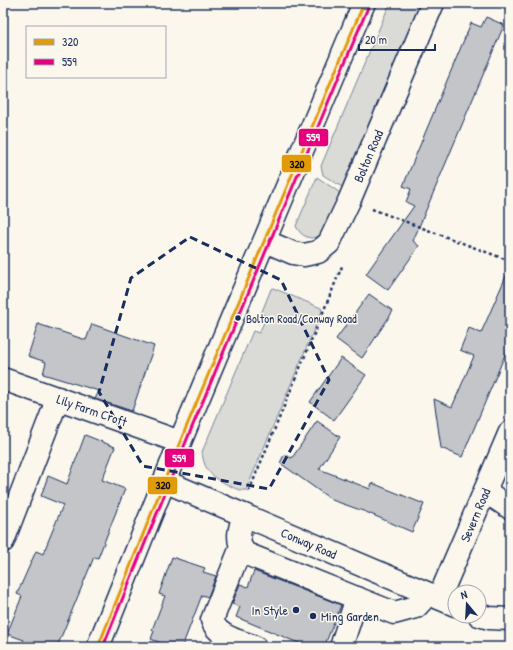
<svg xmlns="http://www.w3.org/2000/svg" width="513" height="650" font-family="'Patrick Hand',sans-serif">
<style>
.green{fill:#dadad7;stroke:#7a849a}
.building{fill:#c3c5c9;stroke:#1b2f5e}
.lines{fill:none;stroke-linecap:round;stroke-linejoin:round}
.minor-casing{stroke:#1b2f5e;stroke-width:25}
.major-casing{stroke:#1b2f5e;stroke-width:25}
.path{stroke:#1b2f5e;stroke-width:2.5;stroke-dasharray:3 3;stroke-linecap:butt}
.minor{stroke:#fbf7ec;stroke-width:22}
.major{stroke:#fbf7ec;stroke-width:22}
.bus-1-casing{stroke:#fbf7ec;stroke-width:6}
.bus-2-casing{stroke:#fbf7ec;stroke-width:6}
.bus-1{stroke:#e19a09;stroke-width:3}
.bus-2{stroke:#e5007d;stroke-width:3}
.marked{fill:none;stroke:#1b2f5e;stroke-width:3;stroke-dasharray:8 5;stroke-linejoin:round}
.bus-dot{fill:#1b2f5e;stroke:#fbf7ec;stroke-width:1.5}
.labels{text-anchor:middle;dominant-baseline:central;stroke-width:3;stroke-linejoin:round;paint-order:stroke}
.bus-label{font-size:12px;fill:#1b2f5e;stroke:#fbf7ec;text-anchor:start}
.street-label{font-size:13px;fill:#1b2f5e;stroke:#fbf7ec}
.poi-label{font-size:13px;fill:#1b2f5e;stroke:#fbf7ec;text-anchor:end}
.line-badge{stroke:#fbf7ec;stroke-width:1.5}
.badge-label{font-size:11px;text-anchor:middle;font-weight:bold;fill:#fff}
.pale-badge-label{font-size:11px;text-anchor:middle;font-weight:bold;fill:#111}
</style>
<rect width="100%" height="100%" fill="#fbf7ec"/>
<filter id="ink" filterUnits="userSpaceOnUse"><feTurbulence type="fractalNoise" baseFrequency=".025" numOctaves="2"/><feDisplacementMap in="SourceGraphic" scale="8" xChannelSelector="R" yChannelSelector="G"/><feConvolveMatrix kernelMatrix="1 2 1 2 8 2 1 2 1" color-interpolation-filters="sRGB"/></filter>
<g filter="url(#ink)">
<g class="green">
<polygon points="390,3 425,3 347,190 323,175 321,166"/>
<path d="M 317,177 L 343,195 C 337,207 326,244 307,237 C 302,235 298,231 296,226 Z"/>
<path d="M 273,288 L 321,308 L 322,311 L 246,490 C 239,491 234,488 228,485 C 212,477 204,471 202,452 L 253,331 L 259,333 L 267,316 L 261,314 L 271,289 Z"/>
</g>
<g class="building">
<polygon points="486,17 504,25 413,241 419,246 388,290 366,274 414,206 406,202 411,189 403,186 471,23 481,27"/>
<polygon points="510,267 510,343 462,457 441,448 434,399 452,407 474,356 460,350 469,328 481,333"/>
<polygon points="369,294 393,311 362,358 336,339"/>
<polygon points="38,324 86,340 92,324 154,346 132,411 95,399 99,391 43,374 46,362 28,356"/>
<polygon points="341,358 366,375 334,420 310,402"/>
<polygon points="317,421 340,437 319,469 370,489 372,483 424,504 412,532 366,512 332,500 280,463 284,455 292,458"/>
<polygon points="85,435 115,447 102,480 125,489 98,558 94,557 57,647 21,647 24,640 7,634 22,596 17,594 36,551 43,554 63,505 41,496 48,476 67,484"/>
<polygon points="172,557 205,568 203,572 216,576 208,597 202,595 182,647 171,647 151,639 154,631 152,630 165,596 159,594"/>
<polygon points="254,571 341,605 324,647 308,647 236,617 240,607 232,604 240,584 248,587"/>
</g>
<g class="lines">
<g class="minor-casing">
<g id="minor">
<polyline points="265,241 293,253 304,255 318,252 329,243 349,201 433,3"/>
<polyline points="3,379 180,442"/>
<polyline points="164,481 455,605"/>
<polyline points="485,491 510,508"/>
<path d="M 244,515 C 239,530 236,539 244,553 L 394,613 L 416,607 L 428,594"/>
<polyline points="3,541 58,398"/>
<path d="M 241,547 L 212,620 C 217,637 240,641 255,647"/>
<polyline points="439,598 510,432"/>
<polyline points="479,615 489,618 510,619"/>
<polyline points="341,647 357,598"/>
</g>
</g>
<g class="major-casing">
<polyline id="major" points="98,647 180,442 364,3"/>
</g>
<g class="path">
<polyline points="372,209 510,261"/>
<polyline points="249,491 343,264"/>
</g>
<use href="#minor" class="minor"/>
<use href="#major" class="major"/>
<g class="bus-1-casing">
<polyline id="bus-1" points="98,647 180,442 364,3"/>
</g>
<g class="bus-2-casing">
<polyline id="bus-2" points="103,647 185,444 369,5"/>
</g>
<use href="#bus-1" class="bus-1"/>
<use href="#bus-2" class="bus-2"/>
</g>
</g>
<path class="marked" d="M 190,237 L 281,280 L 329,380 L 269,489 L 143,466 L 99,392 L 131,278 Z"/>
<g class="bus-dot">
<circle cx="238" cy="318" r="3.5"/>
<circle cx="296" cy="610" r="4"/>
<circle cx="313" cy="616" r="4"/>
</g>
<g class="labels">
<g class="bus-label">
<text x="246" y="318">Bolton Road/Conway Road</text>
</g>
<g class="street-label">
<text transform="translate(368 156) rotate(-67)">Bolton Road</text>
<text transform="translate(92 410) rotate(19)">Lily Farm Croft</text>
<text transform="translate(475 515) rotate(-67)">Severn Road</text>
<text transform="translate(309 543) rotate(23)">Conway Road</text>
</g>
<g class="poi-label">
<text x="288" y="610">In Style</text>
<text x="321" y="616" text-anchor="start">Ming Garden</text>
</g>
</g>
<g class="line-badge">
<rect x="298" y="128" width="31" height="19" rx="4" fill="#e5007d"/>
<rect x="281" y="154" width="31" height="19" rx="4" fill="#e19a09"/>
<rect x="164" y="448" width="31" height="20" rx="4" fill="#e5007d"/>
<rect x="147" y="476" width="31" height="19" rx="4" fill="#e19a09"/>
</g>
<g class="badge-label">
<text x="313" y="141">559</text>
<text x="179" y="462">559</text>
</g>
<g class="pale-badge-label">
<text x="297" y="168">320</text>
<text x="163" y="489">320</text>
</g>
<rect width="513" height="650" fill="none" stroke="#fbf7ec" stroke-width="16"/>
<rect x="8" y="8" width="497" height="634" fill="none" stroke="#1b2f5e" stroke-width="1.5" filter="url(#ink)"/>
<rect x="26" y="26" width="140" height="52" fill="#fbf7ec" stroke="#a1a7b3"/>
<rect x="34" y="39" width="20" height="6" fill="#e19a09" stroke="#a1a7b3"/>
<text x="62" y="46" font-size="12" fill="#1b2f5e">320</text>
<rect x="34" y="59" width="20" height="6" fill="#e5007d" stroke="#a1a7b3"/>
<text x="62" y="66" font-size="12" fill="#1b2f5e">559</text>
<g transform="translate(467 604) rotate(342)"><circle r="19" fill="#fbf7ec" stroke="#a1a7b3"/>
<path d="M0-3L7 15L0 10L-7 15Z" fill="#1b2f5e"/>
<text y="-6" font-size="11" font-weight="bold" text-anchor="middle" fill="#1b2f5e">N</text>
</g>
<path d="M359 44v6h76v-6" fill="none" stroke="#1b2f5e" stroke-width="2"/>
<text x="365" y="44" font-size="12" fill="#1b2f5e" stroke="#fbf7ec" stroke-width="3" paint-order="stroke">20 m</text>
</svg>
